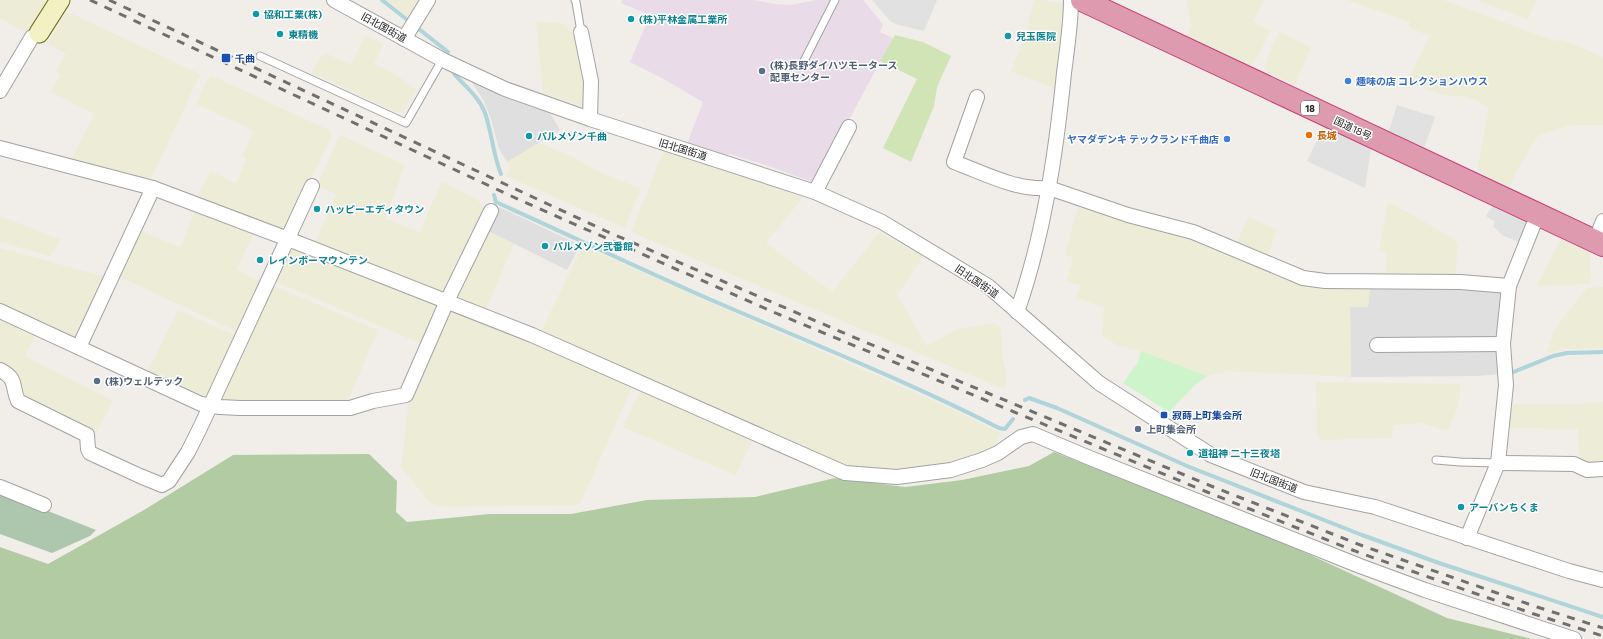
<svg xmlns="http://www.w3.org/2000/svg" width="1603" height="639" font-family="Commissioner,'Noto Sans JP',sans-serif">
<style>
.residential{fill:#dfdfdf}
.industrial{fill:#e9dce8}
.farmland{fill:#edecd7}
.grass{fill:#d1e4b6}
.forest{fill:#b3cba3}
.cemetery{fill:#adc7ae}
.park{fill:#cef4cc}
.parking{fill:#e1e1e1}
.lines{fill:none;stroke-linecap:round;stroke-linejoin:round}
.stream{stroke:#afd4d9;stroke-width:4}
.lane-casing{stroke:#a2a2a2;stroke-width:9}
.street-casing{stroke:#a2a2a2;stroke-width:16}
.secondary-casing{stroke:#6f6f12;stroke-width:21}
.highway-casing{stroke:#c93c7b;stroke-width:24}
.lane{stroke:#fff;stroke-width:7}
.street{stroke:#fff;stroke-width:14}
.secondary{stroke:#f3f1c4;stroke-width:19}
.highway{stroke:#de9aae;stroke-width:22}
.rail{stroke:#6f6f6f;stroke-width:3;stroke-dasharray:8 8;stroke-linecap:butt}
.culture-dot{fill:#0f9aa8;stroke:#fff;stroke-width:1.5}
.transit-dot{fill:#1a4fb4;stroke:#fff;stroke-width:1.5}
.service-dot{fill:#5c6f8a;stroke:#fff;stroke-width:1.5}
.shop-dot{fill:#3f7fe0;stroke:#fff;stroke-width:1.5}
.food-dot{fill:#e8710a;stroke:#fff;stroke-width:1.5}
.labels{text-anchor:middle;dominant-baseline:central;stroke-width:3;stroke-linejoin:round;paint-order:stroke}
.shield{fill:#fff;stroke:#646464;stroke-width:1}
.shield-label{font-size:9px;font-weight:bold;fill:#212121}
.culture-label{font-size:10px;font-weight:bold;fill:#0d838f;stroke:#fff;text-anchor:start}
.street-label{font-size:10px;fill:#212121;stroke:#fff}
.transit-label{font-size:10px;font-weight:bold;fill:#164399;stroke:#fff;text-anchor:start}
.service-label{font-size:10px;font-weight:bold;fill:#4e5e75;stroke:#fff;text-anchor:start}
.shop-label{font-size:10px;font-weight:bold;fill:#366cbe;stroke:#fff;text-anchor:start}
.food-label{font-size:10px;font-weight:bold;fill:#c56008;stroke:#fff;text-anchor:start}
</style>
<rect width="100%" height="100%" fill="#f1ede9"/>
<g class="residential">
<polygon points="469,78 497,93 500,96 550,113 560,130 507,162 499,149 492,122 484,101"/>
<polygon points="499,207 580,245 567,270 488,231"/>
<polygon points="1370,286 1502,290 1500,374 1476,376 1351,377 1350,307 1368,307"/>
</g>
<polygon class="industrial" points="622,0 754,0 774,4 791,5 816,0 863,0 883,24 880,32 893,38 815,183 766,165 730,154 721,155 687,144 703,102 660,77 630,62 650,15 621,3"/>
<g class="farmland">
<polygon points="0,0 47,0 48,2 29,34 0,18"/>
<polygon points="386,0 421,0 409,17"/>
<polygon points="1034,0 1045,0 1050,2 1059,2 1065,5 1056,89 1011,71 1025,38"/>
<polygon points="1187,0 1264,0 1253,22 1270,31 1258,56 1250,66 1187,36 1191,26"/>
<polygon points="1347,0 1443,0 1555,41 1563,40 1603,57 1603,125 1570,125 1538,136 1517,170 1510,187 1477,171 1489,108 1477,101 1463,96 1443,95 1407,82 1429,36 1409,27 1410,22"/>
<polygon points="1477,0 1537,0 1528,19"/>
<polygon points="65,13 70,13 200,74 152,177 146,180 71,161 94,114 51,92 61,75 56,71 66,54 48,44"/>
<polygon points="536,21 565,24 576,35 585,81 585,107 543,93"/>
<polygon points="1279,32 1311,47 1295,85 1264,71 1269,53"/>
<polygon points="365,35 383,44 374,64 395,74 416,90 403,111 399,113 312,73 319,59 325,53 351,65"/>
<polygon points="212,76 331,131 332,136 287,229 282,232 196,198 210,171 236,183 246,159 242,156 254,131 196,104 208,78"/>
<polygon points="340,135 405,165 385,219 419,232 442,182 478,200 483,209 443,293 314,244 337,194 317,186"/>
<polygon points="539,143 571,156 602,173 641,189 625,228 506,176 510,167 507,162"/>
<polygon points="664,150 803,197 766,243 832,292 879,233 924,256 897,295 927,346 958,329 994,323 1001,328 1002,356 1007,378 1004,389 631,232"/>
<polygon points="1388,202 1446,234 1458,243 1455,274 1386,274 1387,252 1379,251"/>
<polygon points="1079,203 1192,237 1304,285 1370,286 1368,307 1350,307 1351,377 1226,371 1207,376 1141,351 1117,345 1102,336 1104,307 1076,298 1080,285 1067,281 1073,258 1065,255"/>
<polygon points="195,211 253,233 237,270 263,283 240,333 118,276 140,231 180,247"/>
<polygon points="0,216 61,240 50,256 0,242"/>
<polygon points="1248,217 1277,230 1267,257 1236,245"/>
<polygon points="488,231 514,244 485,311 461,301 459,296"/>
<polygon points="1561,239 1590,252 1591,284 1537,286"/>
<polygon points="583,246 954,410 1000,433 995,446 980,453 950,463 899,470 847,467 541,331"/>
<polygon points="0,248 106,277 78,340 0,307"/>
<polygon points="293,249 438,305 420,343 274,281 288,251"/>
<polygon points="274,286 378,330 347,403 220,404 217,400 245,342 248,342"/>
<polygon points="1603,287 1603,348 1565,349 1547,353 1554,330 1587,288"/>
<polygon points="178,310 239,337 210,398 203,400 147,374"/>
<polygon points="454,311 533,342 632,387 581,502 575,505 445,507 430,503 401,467 409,400 449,313"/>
<polygon points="0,317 36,333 25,356 113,401 96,434 23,398 0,365"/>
<polygon points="1316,382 1460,384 1460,396 1456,411 1447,431 1421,423 1394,425 1391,438 1320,440 1317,433"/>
<polygon points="644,391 753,440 735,475 623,427 638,394"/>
<polygon points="1603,402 1603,463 1588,464 1579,458 1578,429 1507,428 1510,404 1579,404"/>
</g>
<polygon class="grass" points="895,35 923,42 951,56 937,87 934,106 911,162 883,148 917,79 880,61"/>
<polygon class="forest" points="1054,452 1280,541 1447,618 1532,639 0,639 0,547 48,564 144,510 233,455 369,454 397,481 396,512 407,522 490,514 571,514 647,500 755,497 835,478 905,487 962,480 1029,466"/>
<polygon class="cemetery" points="0,492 96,530 90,536 52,553 0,534"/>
<polygon class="park" points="1141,351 1207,376 1194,386 1169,412 1123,383 1138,362"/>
<g class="parking">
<polygon points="872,0 937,0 924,31 896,24 890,21"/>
<polygon points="1397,105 1435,117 1424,148 1389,131"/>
<polygon points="1324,126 1371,148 1365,188 1307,161"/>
<polygon points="1495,203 1528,219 1519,242 1502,235 1493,226 1495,222 1486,216"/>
</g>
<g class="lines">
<g class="stream">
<polyline points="382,0 448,52"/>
<path d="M 454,74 C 465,86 479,97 485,113 C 492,133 493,155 501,174"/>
<path d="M 494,195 L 496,202 C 567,234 638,268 709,299 C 806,341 905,380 999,428 L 1005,429 L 1013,419"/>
<polyline points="1511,373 1553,356 1567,353 1603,352"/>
<polyline points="1025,400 1029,398 1057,408 1187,466 1362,535 1439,563 1603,617"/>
</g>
<g class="lane-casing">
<g id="lane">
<polyline points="575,0 576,2 581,32"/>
<polyline points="260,56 406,123 442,60"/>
<polyline points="804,61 835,0"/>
<polyline points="1436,460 1460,462 1498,463"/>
</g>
</g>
<g class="street-casing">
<g id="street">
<polyline points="334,0 443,60 505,89 590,119 815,192 882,222 988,286 1099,383 1211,455 1304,492 1375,507 1569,571 1603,580"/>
<polyline points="581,32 591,81 590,119"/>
<polyline points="404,39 428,0"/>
<polyline points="0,91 32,37 39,33"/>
<path d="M 977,97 L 954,162 C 984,173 1017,191 1049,188 L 1128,215 L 1193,232 L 1303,278 L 1325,281 L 1460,282 L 1509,286"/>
<polyline points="0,148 153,188 288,239 532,335 845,473 897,477 951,470 982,460 998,453 1021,437 1033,434 1085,456 1360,566 1425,590 1574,639"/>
<polyline points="815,192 849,127"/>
<polyline points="1595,242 1603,221"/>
<polyline points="0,311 201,404 220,407 240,408 350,408 373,401 406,395 447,301 491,211"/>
<path d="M 1017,312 C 1044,235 1056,153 1064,73 C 1067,49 1071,24 1071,0"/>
<polyline points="1377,345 1503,344"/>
<polyline points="79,347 153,188"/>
<path d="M 0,370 C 18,379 11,385 18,401 L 87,435 L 88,449 L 90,453 L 140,476 L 162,485 L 169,481 L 188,452 L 200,428 L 312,186"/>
<polyline points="1498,463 1574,464 1587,470 1603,469"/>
<polyline points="0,487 44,505"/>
<polyline points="1467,538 1498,463 1506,385 1503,344 1509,286 1533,226 1539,216"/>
</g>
</g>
<g class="secondary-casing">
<polyline id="secondary" points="39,33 60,0"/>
</g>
<g class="highway-casing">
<polyline id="highway" points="1082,0 1603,245"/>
</g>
<use href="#lane" class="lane"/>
<use href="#street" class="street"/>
<use href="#secondary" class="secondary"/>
<use href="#highway" class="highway"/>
<g class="rail">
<polyline points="90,0 522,201 778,314 1207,492 1360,553 1534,614 1603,636"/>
<polyline points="109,0 608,232 865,342 1211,486 1363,546 1537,607 1603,628"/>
</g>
</g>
<g class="culture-dot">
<circle cx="256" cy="14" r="4"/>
<circle cx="631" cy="19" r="4"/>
<circle cx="280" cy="34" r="4"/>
<circle cx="1008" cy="36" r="4"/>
<circle cx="529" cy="136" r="4"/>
<circle cx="317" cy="209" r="4"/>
<circle cx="545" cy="246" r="4"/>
<circle cx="260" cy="260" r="4"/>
<circle cx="1190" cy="453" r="4"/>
<circle cx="1461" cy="507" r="4"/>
</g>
<g class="transit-dot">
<rect x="221" y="53" width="10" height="10" rx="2"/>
<rect x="1160" y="411" width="8" height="8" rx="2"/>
</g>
<g class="service-dot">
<circle cx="762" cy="71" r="4"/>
<circle cx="97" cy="381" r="4"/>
<circle cx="1138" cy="429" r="4"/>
</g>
<g class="shop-dot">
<circle cx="1348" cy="81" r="4"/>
<circle cx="1227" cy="139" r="4"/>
</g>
<circle class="food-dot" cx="1309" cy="135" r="4"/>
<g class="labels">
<rect class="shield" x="1301" y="101" width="18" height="14" rx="3"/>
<g class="shield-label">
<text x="1310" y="108">18</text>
</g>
<g class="culture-label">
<text x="264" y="14">協和工業(株)</text>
<text x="639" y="19">(株)平林金属工業所</text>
<text x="288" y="34">東精機</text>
<text x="1016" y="36">兒玉医院</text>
<text x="537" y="136">パルメゾン千曲</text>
<text x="325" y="209">ハッピーエディタウン</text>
<text x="553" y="246">パルメゾン弐番館</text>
<text x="268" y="260">レインボーマウンテン</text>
<text x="1198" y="453">道祖神 二十三夜塔</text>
<text x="1469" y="507">アーバンちくま</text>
</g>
<g class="street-label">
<text transform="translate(384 27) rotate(29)">旧北国街道</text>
<text transform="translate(1353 128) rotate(25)">国道18号</text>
<text transform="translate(683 149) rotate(17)">旧北国街道</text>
<text transform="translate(977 281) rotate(34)">旧北国街道</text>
<text transform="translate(1274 480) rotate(21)">旧北国街道</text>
</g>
<g class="transit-label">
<text x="235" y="58">千曲</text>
<text x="1172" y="415">寂蒔上町集会所</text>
</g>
<g class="service-label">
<text x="770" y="65">(株)長野ダイハツモータース<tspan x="770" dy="12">配車センター</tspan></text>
<text x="105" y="381">(株)ウェルテック</text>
<text x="1146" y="429">上町集会所</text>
</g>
<g class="shop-label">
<text x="1356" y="81">趣味の店 コレクションハウス</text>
<text x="1219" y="139" text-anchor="end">ヤマダデンキ テックランド千曲店</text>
</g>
<g class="food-label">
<text x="1317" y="135">長城</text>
</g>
</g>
</svg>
